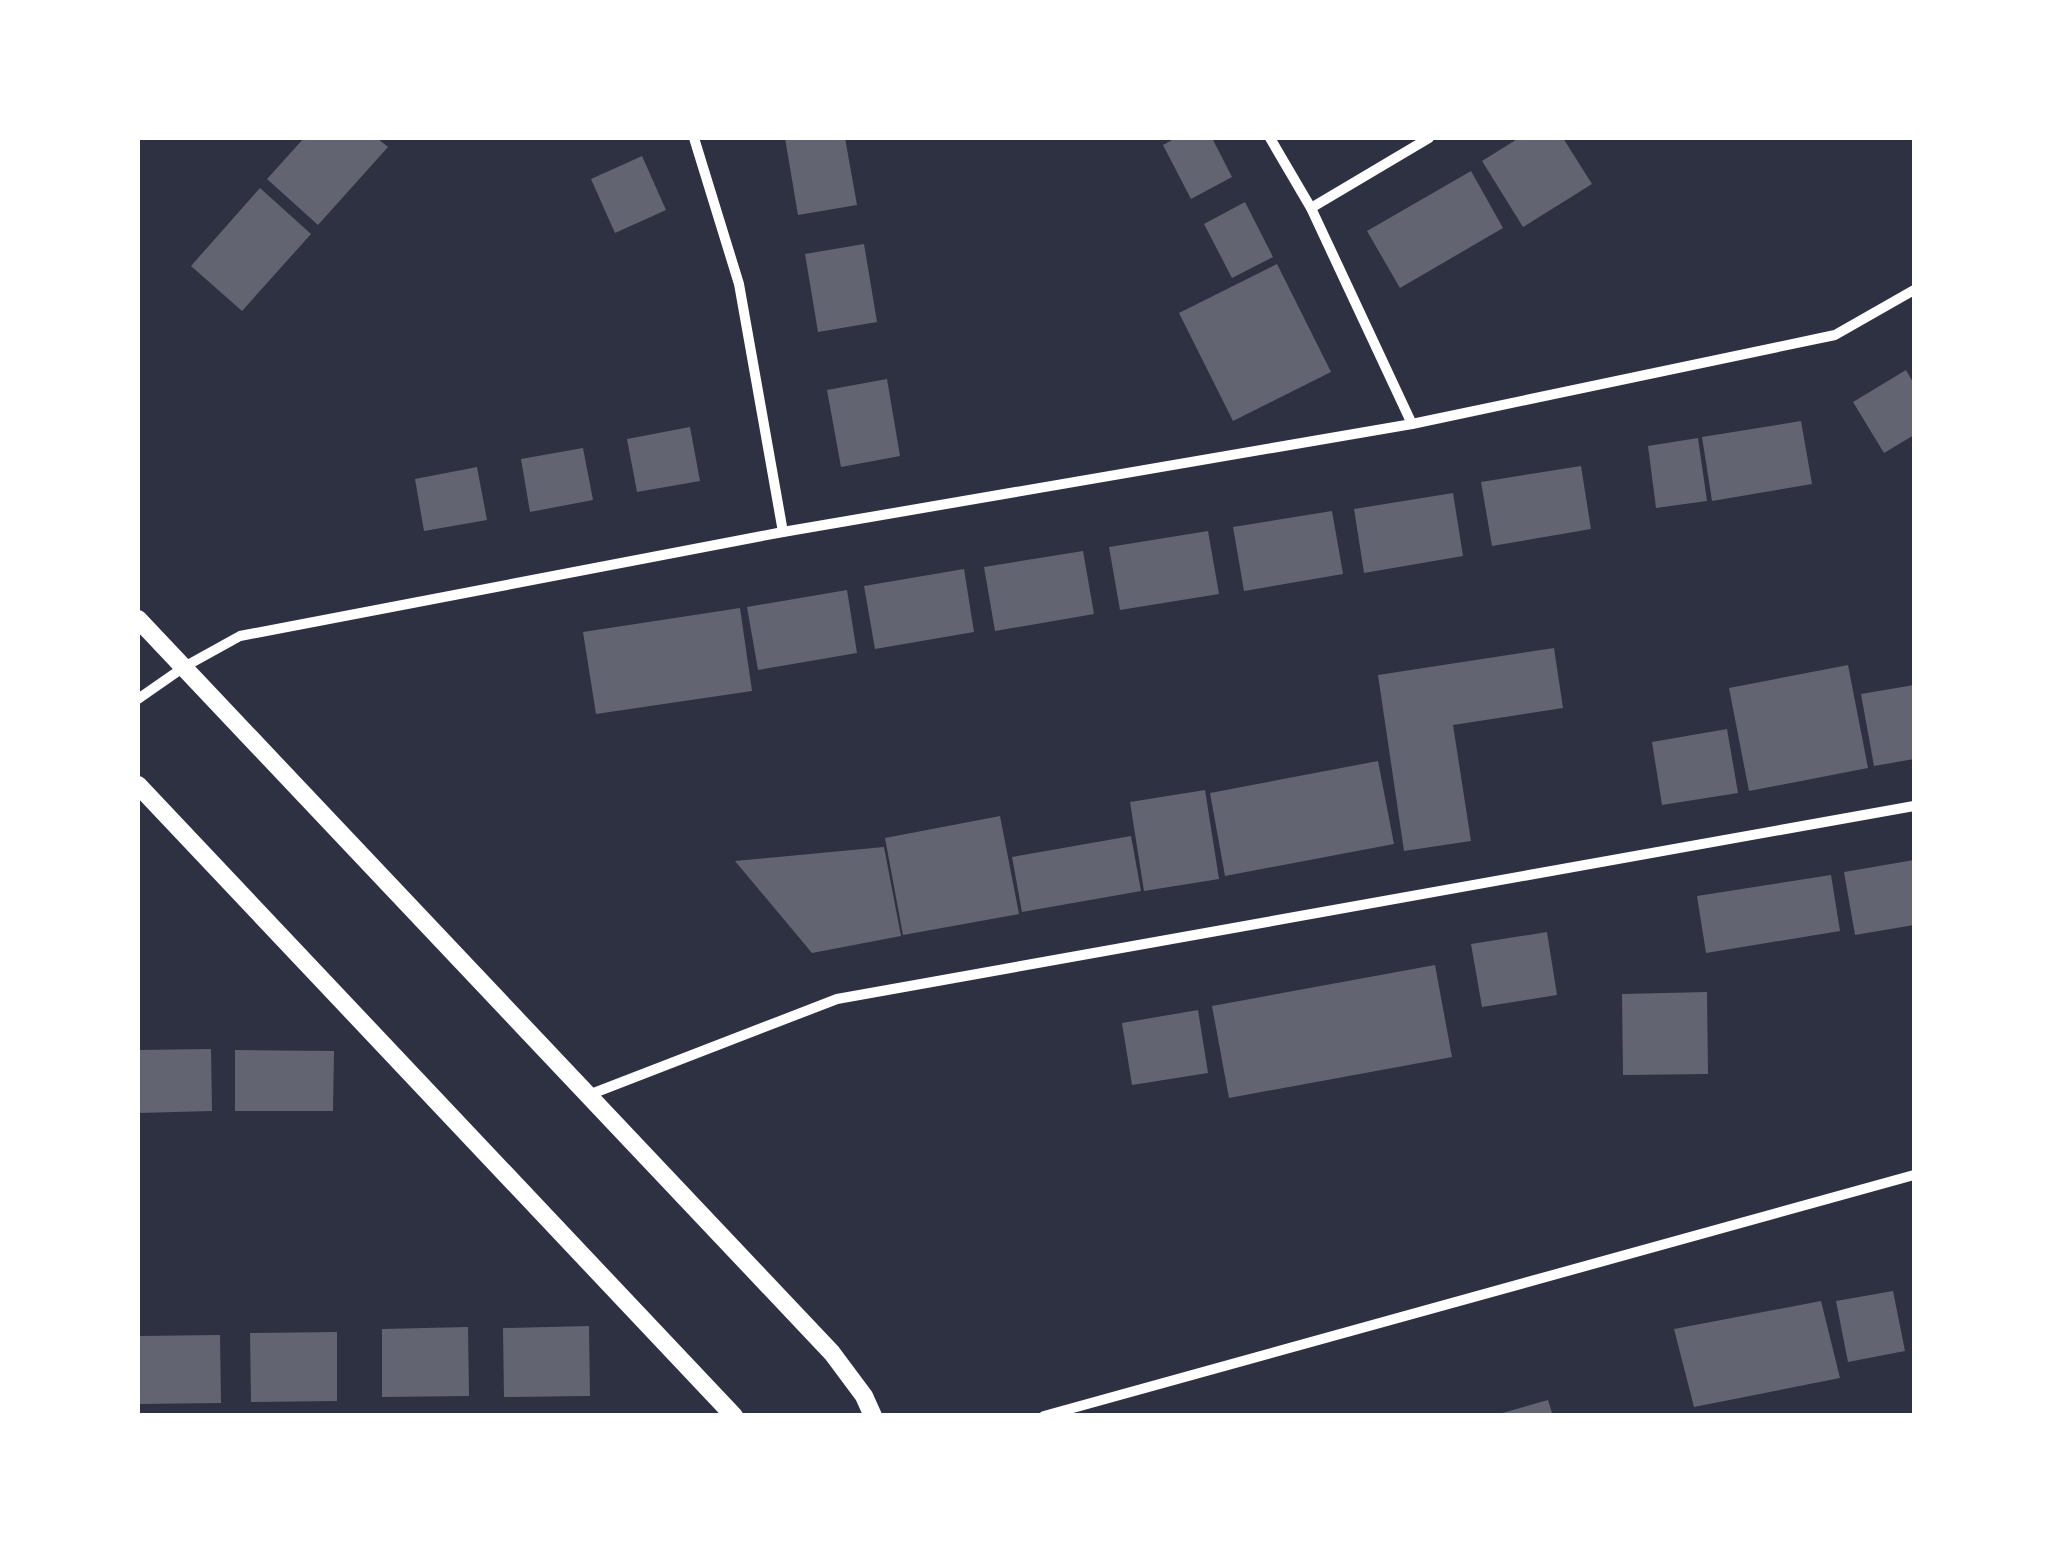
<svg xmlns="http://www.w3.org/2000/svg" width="2052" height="1553" font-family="'PT Sans Narrow',sans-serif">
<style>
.building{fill:#626471}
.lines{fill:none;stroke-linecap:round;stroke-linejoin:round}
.minor{stroke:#fff;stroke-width:10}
.tertiary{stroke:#fff;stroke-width:18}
</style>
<rect width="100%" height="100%" fill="#2d3142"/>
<g class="building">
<polygon points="304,138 377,138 388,147 318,225 267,179"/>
<polygon points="785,138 845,138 857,205 798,215"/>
<polygon points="1176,138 1212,138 1232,177 1191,199 1163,145"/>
<polygon points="1519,138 1563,138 1592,184 1523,227 1482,161"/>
<polygon points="642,156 666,210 615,233 591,179"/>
<polygon points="1471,171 1503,228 1400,288 1367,231"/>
<polygon points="260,188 311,234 242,311 191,266"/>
<polygon points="1245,202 1273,257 1232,278 1204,224"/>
<polygon points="864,244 877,322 818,332 805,254"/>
<polygon points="1277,264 1331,372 1233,421 1179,313"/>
<polygon points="1906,370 1914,384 1914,435 1884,453 1853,402"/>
<polygon points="887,379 900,456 841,467 827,390"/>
<polygon points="1801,421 1812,484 1712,501 1702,437"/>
<polygon points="690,427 700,481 637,492 627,439"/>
<polygon points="1698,438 1707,501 1656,508 1648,446"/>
<polygon points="583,448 593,500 530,512 521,459"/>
<polygon points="1581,466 1591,529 1492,546 1481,482"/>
<polygon points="477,467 487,520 424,531 415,479"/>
<polygon points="1453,493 1463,556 1364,573 1354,509"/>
<polygon points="1332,511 1343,574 1244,591 1233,527"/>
<polygon points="1208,531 1219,594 1120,610 1109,547"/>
<polygon points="1083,551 1094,614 995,631 984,567"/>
<polygon points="964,569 974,632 875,649 864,586"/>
<polygon points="847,590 857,653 758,670 747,607"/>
<polygon points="740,608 752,691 596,714 583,632"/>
<polygon points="1554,648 1563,708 1453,725 1471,841 1404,851 1378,675"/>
<polygon points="1848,665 1868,768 1749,791 1729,688"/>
<polygon points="1914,685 1914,759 1874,766 1861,694"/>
<polygon points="1727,729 1738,793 1662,805 1652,742"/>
<polygon points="1378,761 1394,844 1225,876 1210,793"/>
<polygon points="1205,790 1219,879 1144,891 1130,802"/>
<polygon points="1000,816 1019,914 903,935 885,838"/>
<polygon points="1131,836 1141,891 1022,912 1012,857"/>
<polygon points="884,847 901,936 812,953 735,861"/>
<polygon points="1914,860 1914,925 1855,935 1844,872"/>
<polygon points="1831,875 1840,931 1706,953 1697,896"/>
<polygon points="1547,932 1557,995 1482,1007 1471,944"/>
<polygon points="1435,965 1452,1057 1229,1098 1212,1006"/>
<polygon points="1707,992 1708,1074 1623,1075 1622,994"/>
<polygon points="1198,1010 1208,1073 1132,1085 1122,1023"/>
<polygon points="211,1049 212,1111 138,1113 138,1050"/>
<polygon points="235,1050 334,1051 333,1111 235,1111"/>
<polygon points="1893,1291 1905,1351 1848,1362 1836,1301"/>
<polygon points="1821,1301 1840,1378 1694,1407 1674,1329"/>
<polygon points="589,1326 590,1396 504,1397 503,1328"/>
<polygon points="468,1327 469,1396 382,1397 382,1329"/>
<polygon points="337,1332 337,1401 251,1402 250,1333"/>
<polygon points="220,1335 221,1403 138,1404 138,1336"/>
<polygon points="1548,1400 1553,1416 1499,1416 1499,1414"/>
</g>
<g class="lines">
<g class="minor">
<polyline points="694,138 739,284 783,532"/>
<polyline points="1270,138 1311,208 1412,424"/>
<polyline points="1311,208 1429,138"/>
<polyline points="138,699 184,667 240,636 783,532 1412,424 1835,335 1914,290"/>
<polyline points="586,1096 837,999 1914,806"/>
<polyline points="1044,1416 1914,1175"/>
</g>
<g class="tertiary">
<polyline points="138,619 832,1353 864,1396 873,1416"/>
<polyline points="138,785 734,1416"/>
</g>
</g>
<rect width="2052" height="1553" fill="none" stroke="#ffffff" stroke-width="280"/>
</svg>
